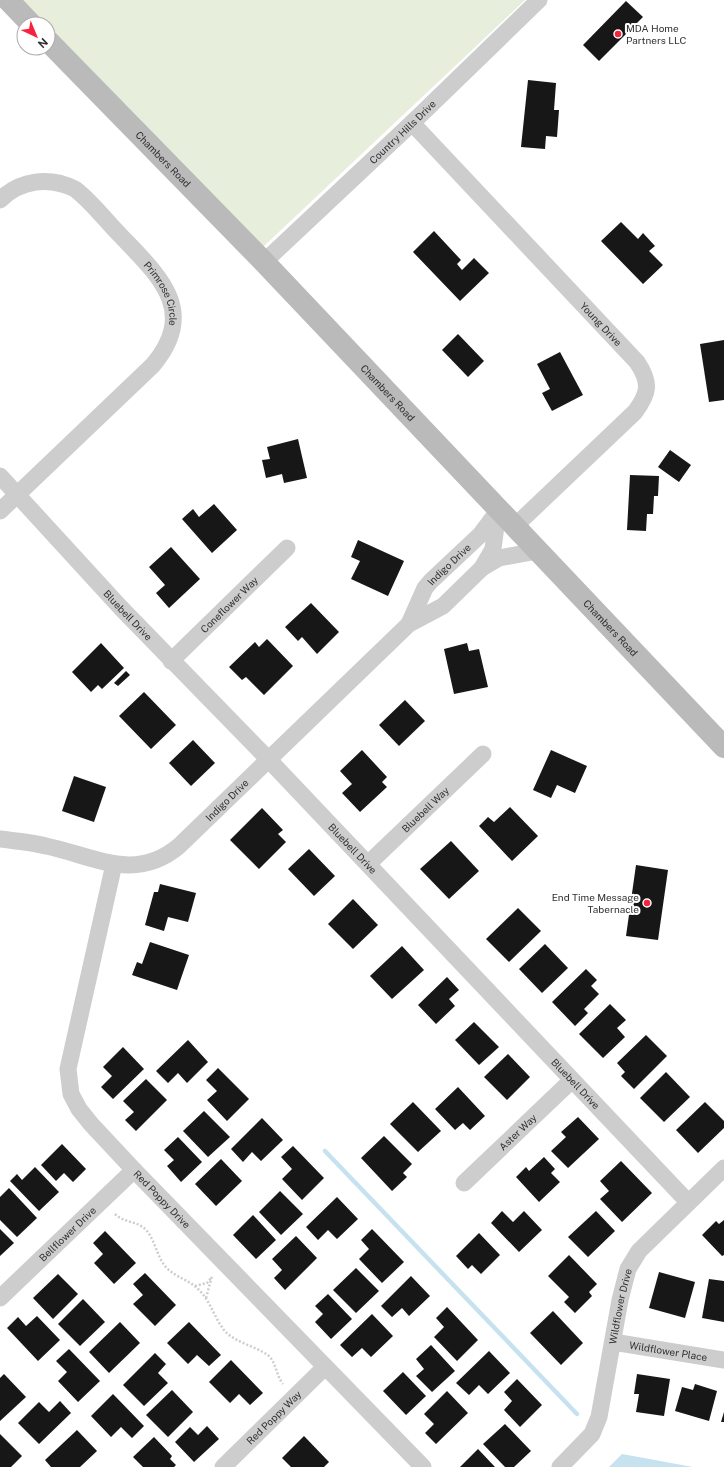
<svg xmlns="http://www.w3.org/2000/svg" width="724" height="1467" font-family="'Public Sans',sans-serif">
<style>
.green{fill:#e7eedc}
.water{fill:#c7e2ef}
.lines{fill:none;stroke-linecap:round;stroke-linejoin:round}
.stream{stroke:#c7e2ef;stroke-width:4.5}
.building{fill:#171717}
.path{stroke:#cdcdcd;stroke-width:2.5;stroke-dasharray:2 2;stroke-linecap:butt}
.street{stroke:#cdcdcd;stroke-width:17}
.secondary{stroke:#bababa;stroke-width:22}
.poi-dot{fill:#f5233d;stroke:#fff;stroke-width:1.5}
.labels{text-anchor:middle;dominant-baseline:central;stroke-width:4;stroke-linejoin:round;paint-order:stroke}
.poi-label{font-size:10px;fill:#303030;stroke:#fff;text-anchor:start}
.street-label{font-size:10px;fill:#303030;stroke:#fff}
</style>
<rect width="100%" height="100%" fill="#fff"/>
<polygon class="green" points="5,0 525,0 263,247 48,43 48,24 29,24"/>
<polygon class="water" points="622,1454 693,1467 609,1467"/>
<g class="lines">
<polyline class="stream" points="325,1151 577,1414"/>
</g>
<g class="building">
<polygon points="626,1 643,17 599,61 583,45"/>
<polygon points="528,80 556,83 554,110 559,110 557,137 546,136 545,149 521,147"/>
<polygon points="621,222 638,239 643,233 655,246 649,251 663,265 643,284 601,241"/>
<polygon points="434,231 461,260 457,264 462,270 474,258 489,273 460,301 413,252"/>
<polygon points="458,334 484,361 468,377 442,350"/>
<polygon points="724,340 724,400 709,402 700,344"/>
<polygon points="560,352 583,395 552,411 542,393 550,389 537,364"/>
<polygon points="298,439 307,478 284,483 282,474 266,478 262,460 270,459 267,447"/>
<polygon points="670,450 691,465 679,482 658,467"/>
<polygon points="630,475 659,476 658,496 654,496 653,514 647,514 646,531 627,530"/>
<polygon points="214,504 237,530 212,553 182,519 193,509 199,517"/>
<polygon points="358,540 404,561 388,596 351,579 360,561 351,557"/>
<polygon points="171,547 200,579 169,608 156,593 165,585 149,567"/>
<polygon points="311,603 339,632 317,654 302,637 298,641 285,627"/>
<polygon points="267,639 293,666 264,695 246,677 242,680 229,667 255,642 259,647"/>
<polygon points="101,643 124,668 102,689 98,685 91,692 72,672"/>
<polygon points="467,643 469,651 479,649 488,687 454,694 444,649"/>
<polygon points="126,671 130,675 118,686 114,683"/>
<polygon points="144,692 176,725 151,749 119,716"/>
<polygon points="405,700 425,721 399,746 379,725"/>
<polygon points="193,740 215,763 191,786 169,763"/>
<polygon points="362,750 387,777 382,782 387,787 360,812 342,793 352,784 340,771"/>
<polygon points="551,750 587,766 575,793 557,785 551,798 533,790"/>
<polygon points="74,776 106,787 94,822 62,811"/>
<polygon points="510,807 538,836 512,861 479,826 488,817 494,822"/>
<polygon points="262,808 283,830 278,834 286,842 259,869 230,840"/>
<polygon points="451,841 479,871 449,899 420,869"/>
<polygon points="309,849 335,876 314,896 288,869"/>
<polygon points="636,865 668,870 658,940 626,936"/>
<polygon points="160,884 196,893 188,922 168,917 164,931 145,925 154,892 158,892"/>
<polygon points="353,899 378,925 353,949 328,924"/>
<polygon points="518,908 541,931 509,962 486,939"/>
<polygon points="150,942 189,955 177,990 132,975 137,962 142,964"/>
<polygon points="545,944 568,968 542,993 519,969"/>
<polygon points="402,946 424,970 392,999 370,976"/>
<polygon points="586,969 597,980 591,986 599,994 584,1009 588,1013 575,1026 552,1002"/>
<polygon points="447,977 459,990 449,999 455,1006 436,1024 418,1005"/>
<polygon points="610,1004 626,1020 617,1028 625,1037 603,1058 579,1034"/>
<polygon points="474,1022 499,1047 479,1065 455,1040"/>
<polygon points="646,1035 667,1056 634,1089 621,1076 625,1072 617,1063"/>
<polygon points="188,1040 208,1062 187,1083 178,1073 168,1083 156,1071"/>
<polygon points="123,1047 144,1069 113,1099 101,1087 112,1076 103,1067"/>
<polygon points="508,1054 530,1077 507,1100 484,1077"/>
<polygon points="218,1068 249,1099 227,1121 207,1100 217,1091 206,1080"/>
<polygon points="666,1072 690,1097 664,1122 640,1098"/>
<polygon points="146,1079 167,1100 136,1131 125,1120 134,1112 123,1101"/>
<polygon points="458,1087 485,1116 470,1130 463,1123 455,1130 435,1109"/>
<polygon points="413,1102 441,1131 418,1152 390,1124"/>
<polygon points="705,1102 724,1121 724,1128 698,1153 676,1130"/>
<polygon points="204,1111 230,1137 208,1157 183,1131"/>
<polygon points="578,1117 599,1139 568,1168 551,1151 566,1137 561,1132"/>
<polygon points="262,1118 283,1140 261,1161 252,1152 243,1162 231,1149"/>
<polygon points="384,1136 412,1164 403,1173 407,1177 392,1191 361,1158"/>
<polygon points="178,1137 202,1162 181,1182 167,1166 174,1160 164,1150"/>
<polygon points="62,1144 86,1169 73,1182 64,1173 56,1181 41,1165"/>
<polygon points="293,1146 324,1178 302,1200 282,1179 292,1169 281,1157"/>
<polygon points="544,1157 555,1169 551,1173 560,1182 539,1202 516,1177 526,1167 529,1171"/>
<polygon points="221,1159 242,1181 216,1206 195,1184"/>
<polygon points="621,1161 652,1193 622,1222 600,1199 609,1191 600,1181"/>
<polygon points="35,1167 59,1192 39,1211 10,1181 17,1174 22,1180"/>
<polygon points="9,1188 37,1218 17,1237 0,1220 0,1197"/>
<polygon points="280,1191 303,1214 281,1235 259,1212"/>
<polygon points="337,1197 358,1219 337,1239 328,1230 318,1240 306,1227"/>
<polygon points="502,1211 513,1222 524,1211 542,1230 519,1252 491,1223"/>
<polygon points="596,1211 615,1231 588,1257 568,1237"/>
<polygon points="253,1215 276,1240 256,1259 233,1235"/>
<polygon points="724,1220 724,1255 722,1256 702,1235 716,1221 719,1224"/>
<polygon points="0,1229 14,1243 0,1256"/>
<polygon points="372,1229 404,1262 382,1283 359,1259 369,1249 361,1240"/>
<polygon points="105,1231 136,1263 114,1284 94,1263 103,1254 93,1243"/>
<polygon points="479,1233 500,1255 481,1274 472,1265 468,1269 456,1256"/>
<polygon points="296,1236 317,1258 285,1290 274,1278 282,1270 272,1259"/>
<polygon points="569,1255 597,1284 589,1292 592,1296 575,1313 564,1302 569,1297 548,1276"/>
<polygon points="356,1268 379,1291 356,1313 333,1290"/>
<polygon points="659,1272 695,1282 685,1318 649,1308"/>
<polygon points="145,1273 176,1305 155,1326 133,1304 143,1295 133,1284"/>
<polygon points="58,1274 78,1294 53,1319 33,1298"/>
<polygon points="411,1276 430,1296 409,1316 402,1308 392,1317 381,1306"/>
<polygon points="709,1279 724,1281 724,1322 702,1318"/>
<polygon points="328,1294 352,1319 331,1339 315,1322 323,1314 315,1306"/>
<polygon points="83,1299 105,1322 80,1346 58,1324"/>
<polygon points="447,1307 478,1340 457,1361 434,1337 444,1327 436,1318"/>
<polygon points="553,1311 583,1343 561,1365 530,1333"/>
<polygon points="372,1314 393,1336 371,1357 362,1348 352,1357 340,1345"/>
<polygon points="37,1316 60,1340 38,1361 7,1328 18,1317 26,1326"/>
<polygon points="120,1322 140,1343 109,1373 89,1352"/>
<polygon points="189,1322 221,1355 209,1366 197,1355 188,1364 167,1343"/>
<polygon points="431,1345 455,1371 432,1392 416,1376 424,1369 416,1359"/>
<polygon points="69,1349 100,1381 78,1402 58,1381 67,1372 56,1361"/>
<polygon points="489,1351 510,1373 488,1394 479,1385 469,1395 456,1383"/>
<polygon points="155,1353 166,1364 158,1373 168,1383 144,1406 123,1385"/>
<polygon points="231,1360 263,1393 250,1405 239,1394 230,1403 209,1382"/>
<polygon points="403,1372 426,1396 406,1415 383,1391"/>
<polygon points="4,1374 26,1397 0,1421 0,1378"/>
<polygon points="637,1374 670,1379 664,1416 636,1412 639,1394 634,1394"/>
<polygon points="517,1379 542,1405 520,1427 504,1410 512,1401 504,1392"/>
<polygon points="695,1384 717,1391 709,1421 675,1411 682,1387 693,1390"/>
<polygon points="172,1390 193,1412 168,1437 146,1415"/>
<polygon points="447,1391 468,1413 436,1444 425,1433 434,1424 424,1414"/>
<polygon points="113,1394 144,1426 132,1438 121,1427 111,1437 91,1416"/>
<polygon points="60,1401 71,1413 39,1444 18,1423 39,1402 49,1412"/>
<polygon points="724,1412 724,1422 721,1422"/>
<polygon points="505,1424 531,1451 514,1467 505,1467 483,1444"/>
<polygon points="207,1426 219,1439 194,1462 175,1442 190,1427 198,1435"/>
<polygon points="77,1430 97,1451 80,1467 51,1467 45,1460"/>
<polygon points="0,1434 22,1456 11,1467 0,1467"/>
<polygon points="304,1436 329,1462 324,1467 291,1467 282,1458"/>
<polygon points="154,1437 172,1456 170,1459 176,1465 174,1467 143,1467 133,1457"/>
<polygon points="478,1449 495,1467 460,1467"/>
</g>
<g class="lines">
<g class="path">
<path d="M 115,1214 C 124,1223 139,1221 147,1231 C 155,1241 157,1256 165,1266 C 174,1277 188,1279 198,1289 C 210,1300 214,1317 224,1330 C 235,1343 256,1346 269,1356 C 277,1365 276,1375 283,1384"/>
<polyline points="195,1286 207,1283 211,1278"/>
<polyline points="206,1298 212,1276"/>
</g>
<g class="street">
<path id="s1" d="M 412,123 L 637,362 C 651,383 649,393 635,412 L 514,527"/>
<path id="s2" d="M 0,200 C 20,180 49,176 75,189 C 92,202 105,220 120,235 C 158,275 199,310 153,365 L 0,511"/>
<path id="s3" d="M 264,262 L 412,123 L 539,0"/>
<path id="s4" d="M 0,476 L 121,608 L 269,760 L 688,1202"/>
<polyline points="482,568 499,558 537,551"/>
<path id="s5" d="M 409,624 L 425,588 L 431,581 L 480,535 L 498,511"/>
<path id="s6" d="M 171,661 L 287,548"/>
<path id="s7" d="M 0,839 C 15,841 31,842 46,846 C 94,856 135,883 179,846 L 409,624 L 443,606 L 482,568 L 493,549 L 498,510"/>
<path id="s8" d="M 114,864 L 68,1069 L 71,1094 L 79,1109 L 91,1124 L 134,1170 L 423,1467"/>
<path id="s9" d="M 368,864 L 483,754"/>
<path id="s10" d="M 464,1183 L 572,1080"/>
<path id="s11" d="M 0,1298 L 134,1170"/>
<path id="s12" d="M 613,1342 L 724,1360"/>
<path id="s13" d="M 223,1467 L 325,1367"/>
<path id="s14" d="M 560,1467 L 592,1434 L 599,1417 L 620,1300 L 628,1269 L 639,1251 L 724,1168"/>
</g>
<g class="secondary">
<polyline points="8,0 31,24"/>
<path id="s15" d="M 48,41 L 264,262 L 724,747"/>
</g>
</g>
<g class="poi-dot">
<circle cx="618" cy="34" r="4"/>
<circle cx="647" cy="903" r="4"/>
</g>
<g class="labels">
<g class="poi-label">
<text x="626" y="28">MDA Home<tspan x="626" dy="12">Partners LLC</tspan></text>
<text x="639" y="897" text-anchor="end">End Time Message<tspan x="639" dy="12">Tabernacle</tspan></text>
</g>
<g class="street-label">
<text stroke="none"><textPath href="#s3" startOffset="190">Country Hills Drive</textPath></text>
<text stroke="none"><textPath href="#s15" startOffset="165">Chambers Road</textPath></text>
<text stroke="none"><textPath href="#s2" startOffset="219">Primrose Circle</textPath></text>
<text stroke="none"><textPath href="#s1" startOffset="276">Young Drive</textPath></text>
<text stroke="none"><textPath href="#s15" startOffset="489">Chambers Road</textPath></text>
<text stroke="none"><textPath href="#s5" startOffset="73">Indigo Drive</textPath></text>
<text stroke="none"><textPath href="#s6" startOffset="81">Coneflower Way</textPath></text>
<text stroke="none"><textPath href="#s4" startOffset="189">Bluebell Drive</textPath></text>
<text stroke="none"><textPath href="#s15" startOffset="813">Chambers Road</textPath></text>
<text stroke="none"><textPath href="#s7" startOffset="253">Indigo Drive</textPath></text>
<text stroke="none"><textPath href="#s9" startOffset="79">Bluebell Way</textPath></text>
<text stroke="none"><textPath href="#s4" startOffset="513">Bluebell Drive</textPath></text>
<text stroke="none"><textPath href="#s4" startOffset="837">Bluebell Drive</textPath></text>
<text stroke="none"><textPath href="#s10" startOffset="74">Aster Way</textPath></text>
<text stroke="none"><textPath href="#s8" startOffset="375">Red Poppy Drive</textPath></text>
<text stroke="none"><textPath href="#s11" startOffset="93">Bellflower Drive</textPath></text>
<text stroke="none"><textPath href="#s14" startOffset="177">Wildflower Drive</textPath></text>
<text stroke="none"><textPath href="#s12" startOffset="56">Wildflower Place</textPath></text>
<text stroke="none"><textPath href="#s13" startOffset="71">Red Poppy Way</textPath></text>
</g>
</g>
<g transform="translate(36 36) rotate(136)"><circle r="19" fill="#ffffff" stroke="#acacac"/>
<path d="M0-3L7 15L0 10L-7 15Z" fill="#f5233d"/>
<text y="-6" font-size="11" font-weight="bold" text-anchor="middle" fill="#303030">N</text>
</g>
</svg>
